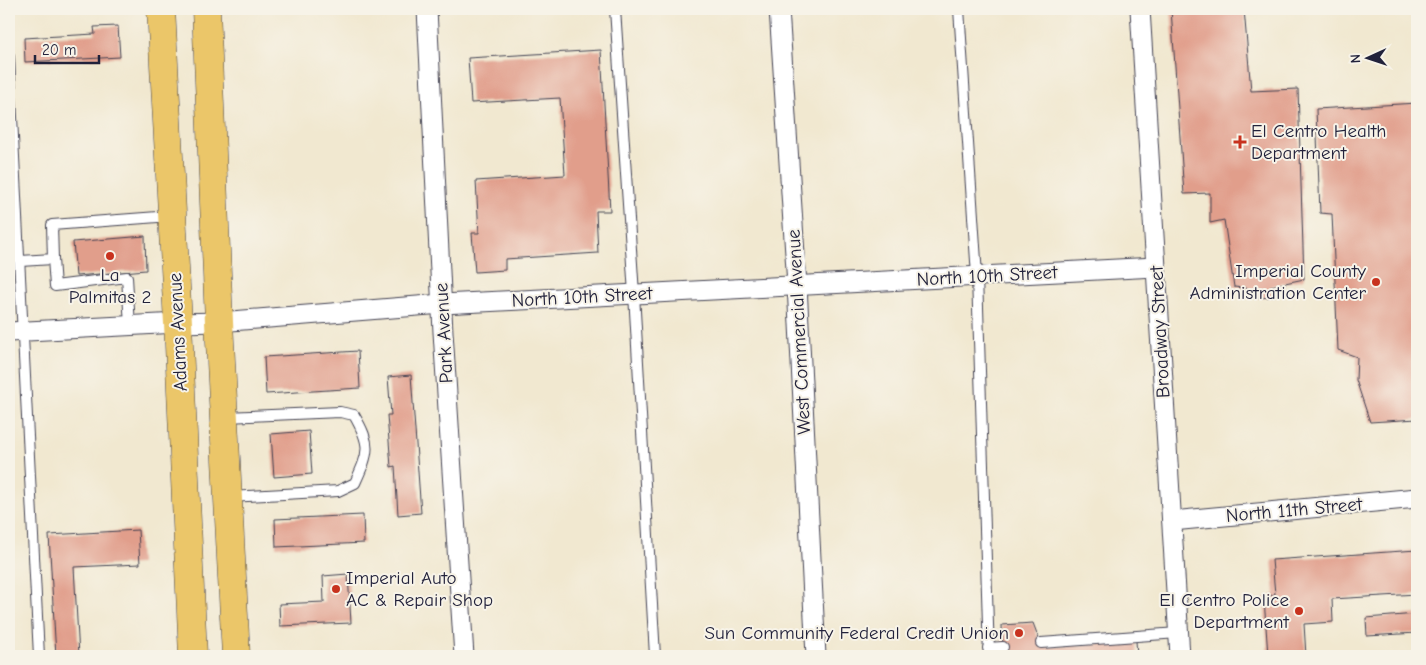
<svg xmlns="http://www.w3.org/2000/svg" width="1426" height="665" font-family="'Comic Neue',sans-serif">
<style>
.building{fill:#e19e8b}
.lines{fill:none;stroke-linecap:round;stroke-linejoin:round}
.service-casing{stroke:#414051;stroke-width:12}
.minor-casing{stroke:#414051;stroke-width:21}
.primary-casing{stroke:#414051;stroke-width:29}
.service{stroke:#fff;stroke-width:10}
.minor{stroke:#fff;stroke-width:19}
.primary{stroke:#ebc669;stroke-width:28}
.poi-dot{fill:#c8321e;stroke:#f7f3e8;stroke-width:2}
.labels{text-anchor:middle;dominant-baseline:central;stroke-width:4;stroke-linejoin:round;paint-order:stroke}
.poi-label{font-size:19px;fill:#22223b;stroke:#f7f3e8;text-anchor:end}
.street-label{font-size:19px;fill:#22223b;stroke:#f7f3e8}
</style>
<rect width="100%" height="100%" fill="#f7f3e8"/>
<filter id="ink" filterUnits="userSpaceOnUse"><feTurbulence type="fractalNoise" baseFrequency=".02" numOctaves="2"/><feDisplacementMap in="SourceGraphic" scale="10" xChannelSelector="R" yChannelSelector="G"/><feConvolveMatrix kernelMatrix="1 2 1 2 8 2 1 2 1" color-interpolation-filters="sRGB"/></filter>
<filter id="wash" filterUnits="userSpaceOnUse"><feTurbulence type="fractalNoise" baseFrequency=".0096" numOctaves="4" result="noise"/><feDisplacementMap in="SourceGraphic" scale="20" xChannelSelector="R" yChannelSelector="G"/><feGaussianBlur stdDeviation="1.12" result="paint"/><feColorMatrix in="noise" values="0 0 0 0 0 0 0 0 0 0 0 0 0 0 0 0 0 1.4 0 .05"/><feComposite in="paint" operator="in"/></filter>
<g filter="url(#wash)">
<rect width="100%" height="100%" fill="#f1e8d0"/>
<g id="blocks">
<g class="building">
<polygon points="1171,9 1244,9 1251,91 1298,89 1304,279 1271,286 1274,297 1255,298 1254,289 1234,287 1224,220 1210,223 1210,193 1184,194"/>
<polygon points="118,26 120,57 25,62 24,38 95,34 94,27"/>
<polygon points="601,50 610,211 596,211 598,253 505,259 505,270 475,272 472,233 479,233 476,181 565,175 560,98 471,103 468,58"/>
<polygon points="1417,103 1417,419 1370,422 1356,380 1357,357 1338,350 1332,214 1320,213 1316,109"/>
<polygon points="145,236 146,270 76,276 73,242"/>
<polygon points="358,351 360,388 266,394 264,357"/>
<polygon points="411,375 421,513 398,515 395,466 391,467 387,415 391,415 388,377"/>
<polygon points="309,431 312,474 274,477 271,434"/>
<polygon points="363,515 364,543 276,547 275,519"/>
<polygon points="138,530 140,564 74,567 79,656 56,656 49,535"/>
<polygon points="1417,550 1417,594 1332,599 1333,622 1304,624 1306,656 1268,656 1264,598 1275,594 1272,560"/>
<polygon points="348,574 351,623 280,626 279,604 324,602 323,576"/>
<polygon points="1417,614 1417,633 1367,636 1366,618"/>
<polygon points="1033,623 1042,647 1136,641 1137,656 1003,656 1002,625"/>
</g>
</g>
</g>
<g filter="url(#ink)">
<use href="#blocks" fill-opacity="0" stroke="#414051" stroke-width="1"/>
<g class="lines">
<g class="service-casing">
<g id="service">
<polyline points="615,9 634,294 655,656"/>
<polyline points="959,9 977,276 989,656"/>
<polyline points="9,57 39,656"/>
<polyline points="53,259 55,286 127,277 130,326"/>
<polyline points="20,261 53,259 52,225 171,216"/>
<path d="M 226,417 L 340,412 L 354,415 C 372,446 369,452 355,483 L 338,491 L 229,497"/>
<polyline points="1041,643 1178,633"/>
<polyline points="988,648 1003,647"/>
</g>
</g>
<g class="minor-casing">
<g id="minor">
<polyline points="427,9 443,332 464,656"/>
<polyline points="779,9 797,285 816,656"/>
<polyline points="1140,9 1180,656"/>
<polyline points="9,332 178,323 219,322 442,304 1156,267"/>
<polyline points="1172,521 1417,498"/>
</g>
</g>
<g class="primary-casing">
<g id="primary">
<polyline points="161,9 178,323 193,656"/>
<polyline points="206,9 219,322 236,656"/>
</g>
</g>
<use href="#service" class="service"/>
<use href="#minor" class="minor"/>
<use href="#primary" class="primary"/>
</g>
</g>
<g class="poi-dot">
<path d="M1237.5 134.5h5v5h5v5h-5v5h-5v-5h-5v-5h5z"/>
<circle cx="110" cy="256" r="5"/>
<circle cx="1376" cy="282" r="5"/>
<circle cx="336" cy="589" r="5"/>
<circle cx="1299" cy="611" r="5"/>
<circle cx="1019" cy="633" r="5"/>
</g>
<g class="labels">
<g class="poi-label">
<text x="1251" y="131" text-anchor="start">El Centro Health<tspan x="1251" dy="22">Department</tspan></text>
<text x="1366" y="271">Imperial County<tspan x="1366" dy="22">Administration Center</tspan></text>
<text x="110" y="275" text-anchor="middle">La<tspan x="110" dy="22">Palmitas 2</tspan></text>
<text x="346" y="578" text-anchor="start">Imperial Auto<tspan x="346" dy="22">AC &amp; Repair Shop</tspan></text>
<text x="1289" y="600">El Centro Police<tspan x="1289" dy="22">Department</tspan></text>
<text x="1009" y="633">Sun Community Federal Credit Union</text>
</g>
<g class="street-label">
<text transform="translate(987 276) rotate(-3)">North 10th Street</text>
<text transform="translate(582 297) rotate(-3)">North 10th Street</text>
<text transform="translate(178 332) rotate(-93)">Adams Avenue</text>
<text transform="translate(799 332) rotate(-93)">West Commercial Avenue</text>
<text transform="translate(1160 332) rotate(-93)">Broadway Street</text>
<text transform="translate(444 333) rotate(-93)">Park Avenue</text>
<text transform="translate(1294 510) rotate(-5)">North 11th Street</text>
</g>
</g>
<rect width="1426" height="665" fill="none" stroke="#f7f3e8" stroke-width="30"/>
<g transform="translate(1368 58) rotate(267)" stroke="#f7f3e8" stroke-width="4" paint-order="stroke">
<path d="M0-4L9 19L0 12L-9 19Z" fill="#22223b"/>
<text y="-8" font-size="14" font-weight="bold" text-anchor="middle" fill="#22223b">N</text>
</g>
<path d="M35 55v8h64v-8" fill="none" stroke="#22223b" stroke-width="2.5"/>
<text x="42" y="55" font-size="15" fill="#22223b" stroke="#f7f3e8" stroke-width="4" paint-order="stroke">20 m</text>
</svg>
